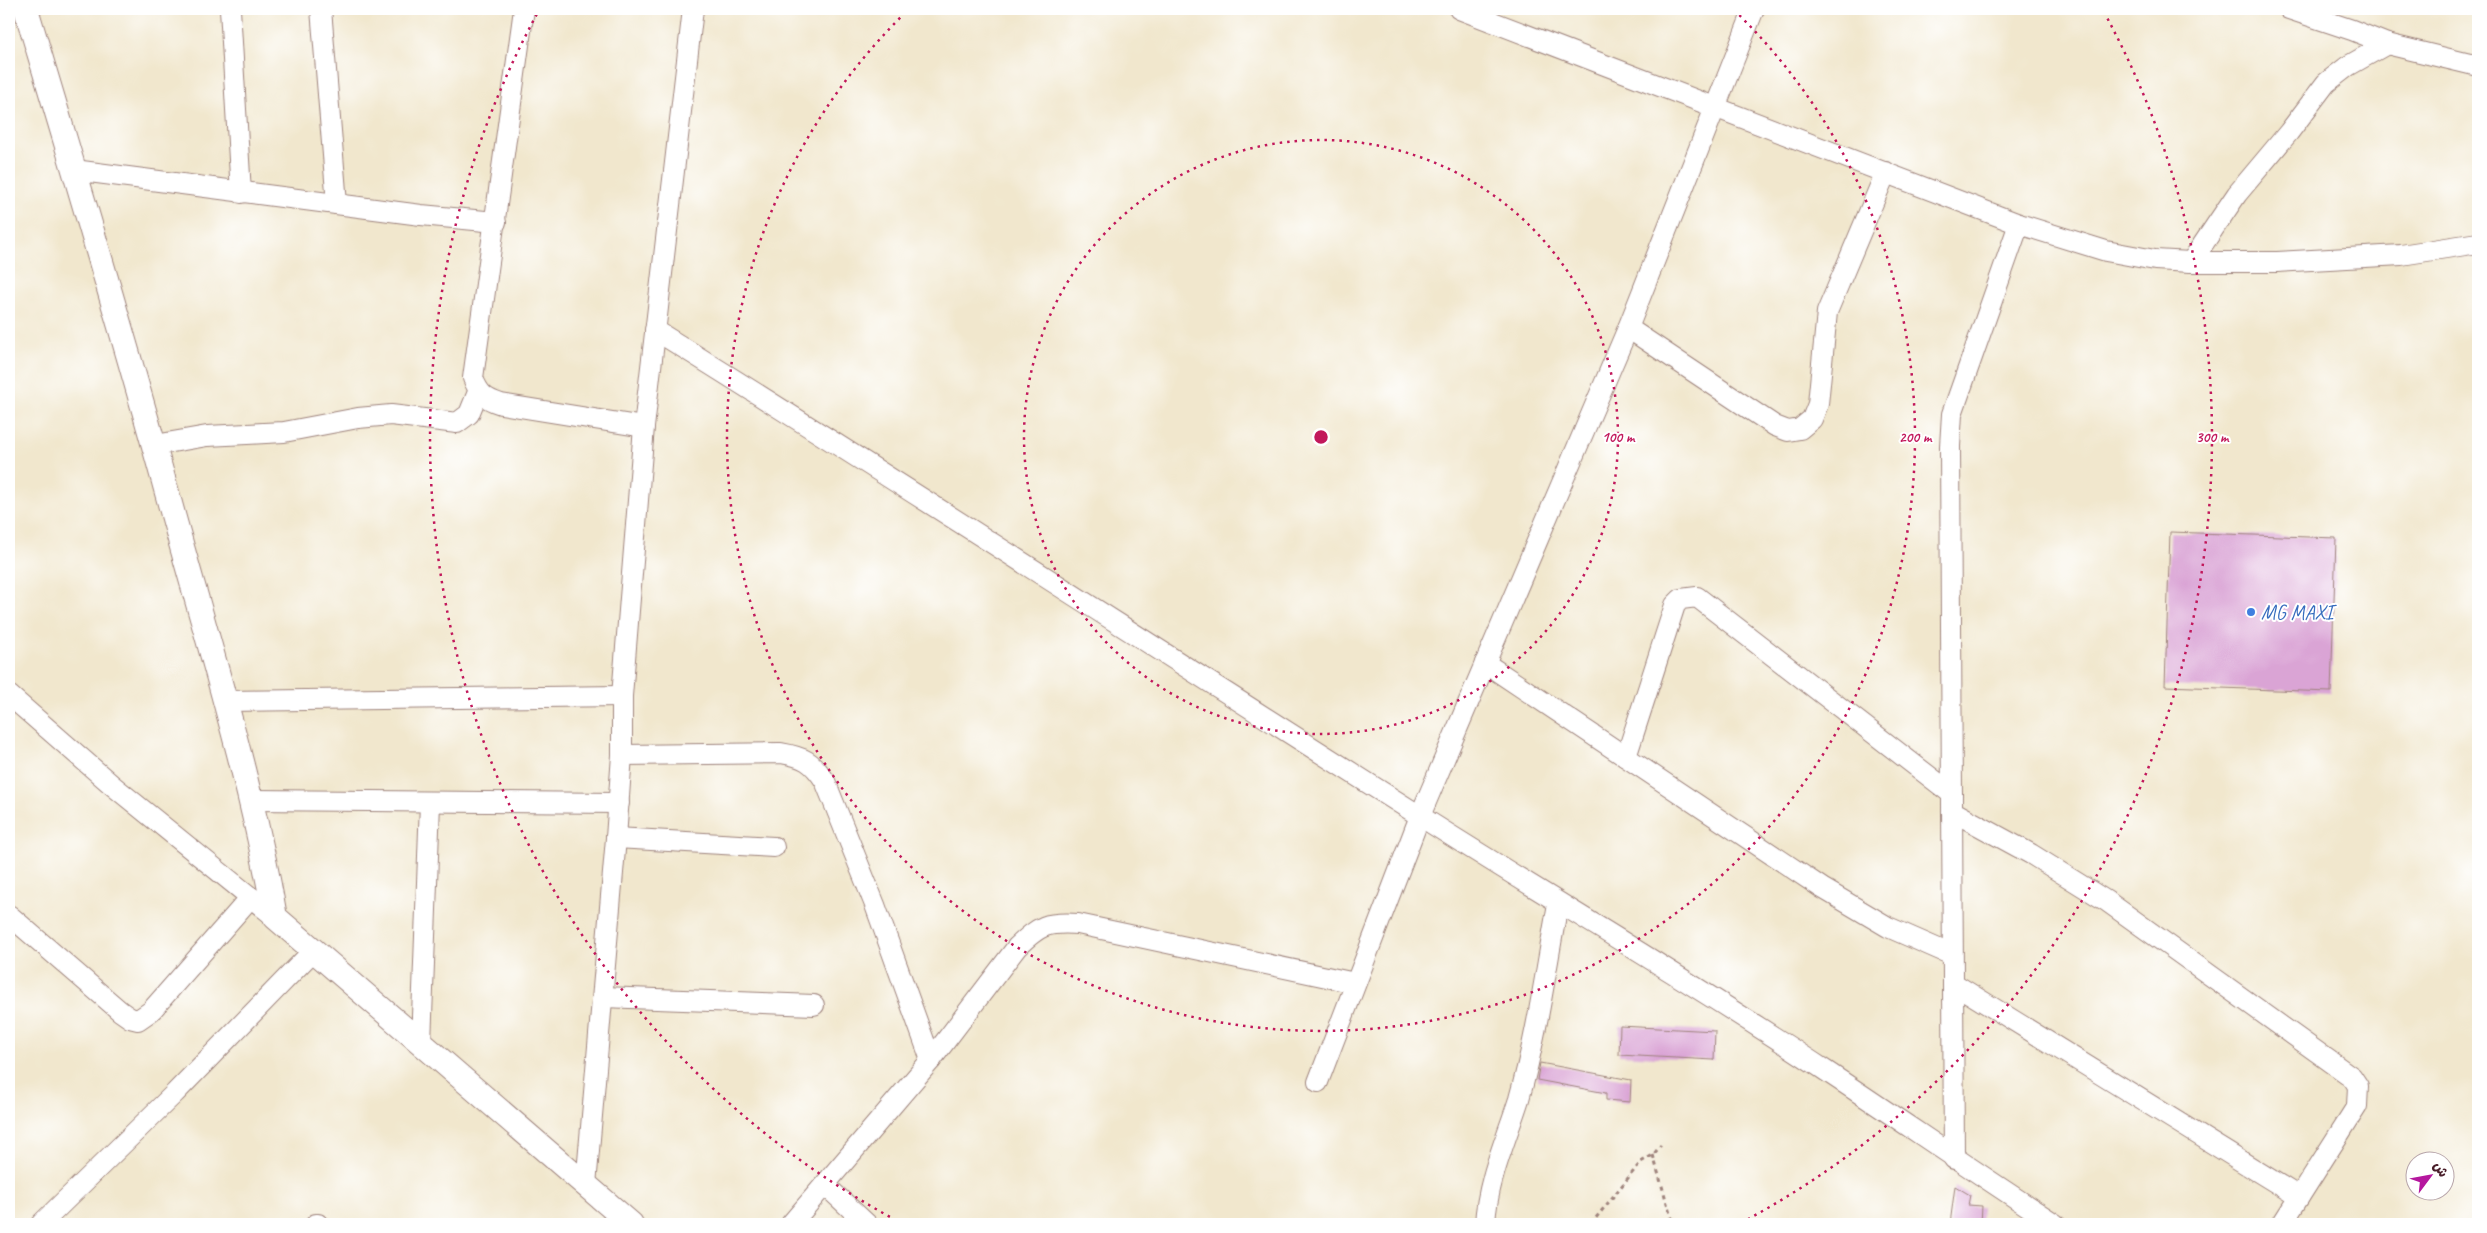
<svg xmlns="http://www.w3.org/2000/svg" width="2487" height="1233" font-family="Caveat,'Playpen Sans Arabic',sans-serif">
<style>
.building{fill:#daa4d5}
.lines{fill:none;stroke-linecap:round;stroke-linejoin:round}
.minor-casing{stroke:#9e837c;stroke-width:22}
.tertiary-casing{stroke:#9e837c;stroke-width:26}
.path{stroke:#9e837c;stroke-width:3;stroke-dasharray:4 4;stroke-linecap:butt}
.minor{stroke:#fff;stroke-width:20}
.tertiary{stroke:#fff;stroke-width:24}
.ring{fill:none;stroke:#c2185b;stroke-width:2.5;stroke-dasharray:2.5 5}
.shop-dot{fill:#3f7fe0;stroke:#fff;stroke-width:2}
.labels{text-anchor:middle;dominant-baseline:central;stroke-width:4;stroke-linejoin:round;paint-order:stroke}
.shop-label{font-size:20px;fill:#366cbe;stroke:#fff;text-anchor:start}
.centre{fill:#c2185b;stroke:#fff;stroke-width:2.5}
.ring-label{font-size:15px;text-anchor:middle;font-weight:bold;fill:#c2185b;stroke:#fff;stroke-width:4;stroke-linejoin:round;paint-order:stroke}
</style>
<rect width="100%" height="100%" fill="#fff"/>
<filter id="ink" filterUnits="userSpaceOnUse"><feTurbulence type="fractalNoise" baseFrequency=".02" numOctaves="2"/><feDisplacementMap in="SourceGraphic" scale="10" xChannelSelector="R" yChannelSelector="G"/><feConvolveMatrix kernelMatrix="1 2 1 2 8 2 1 2 1" color-interpolation-filters="sRGB"/></filter>
<filter id="wash" filterUnits="userSpaceOnUse"><feTurbulence type="fractalNoise" baseFrequency=".0096" numOctaves="4" result="noise"/><feDisplacementMap in="SourceGraphic" scale="20" xChannelSelector="R" yChannelSelector="G"/><feGaussianBlur stdDeviation="1.12" result="paint"/><feColorMatrix in="noise" values="0 0 0 0 0 0 0 0 0 0 0 0 0 0 0 0 0 1.4 0 .05"/><feComposite in="paint" operator="in"/></filter>
<g filter="url(#wash)">
<rect width="100%" height="100%" fill="#f1e7cd"/>
<g id="blocks">
<g class="building">
<polygon points="2170,532 2336,538 2331,692 2165,686"/>
<polygon points="1620,1026 1715,1031 1714,1060 1619,1055"/>
<polygon points="1540,1063 1631,1080 1630,1102 1606,1100 1606,1093 1537,1080"/>
<polygon points="1955,1186 1970,1195 1968,1205 1982,1206 1981,1224 1950,1224"/>
</g>
</g>
</g>
<g filter="url(#ink)">
<use href="#blocks" fill-opacity="0" stroke="#9e837c" stroke-width="1"/>
<g class="lines">
<g class="minor-casing">
<g id="minor">
<polyline points="230,9 241,193"/>
<polyline points="321,9 337,204"/>
<path d="M 524,9 L 473,378 C 479,394 485,399 501,404 L 644,427"/>
<polyline points="1459,9 2019,224 2106,251 2155,260 2191,262 2277,262 2401,255 2478,243"/>
<polyline points="2289,9 2352,30 2387,44 2478,66"/>
<polyline points="74,170 421,215 496,222"/>
<polyline points="2191,262 2237,194 2289,132 2326,83 2348,66 2387,44"/>
<polyline points="1628,328 1775,426 1788,431 1800,429 1812,419 1818,404 1827,312 1886,172"/>
<path d="M 655,330 C 912,490 1167,656 1423,818 C 1557,903 1694,983 1826,1071 C 1903,1122 1978,1174 2055,1224"/>
<polyline points="155,445 207,436 284,432 358,418 391,415 457,423 469,414 478,392"/>
<polyline points="1485,663 1822,888 1888,927 1952,955"/>
<polyline points="9,695 112,785 275,917"/>
<polyline points="227,701 622,696"/>
<path d="M 622,755 L 781,753 C 804,757 812,761 825,781 L 875,905 L 931,1060"/>
<polyline points="1626,757 1675,605 1681,599 1697,597 1952,794"/>
<polyline points="252,800 619,803"/>
<polyline points="1952,811 2031,854 2108,902 2352,1077 2358,1086 2357,1106 2282,1224"/>
<polyline points="616,838 774,847"/>
<polyline points="9,915 120,1011 130,1018 138,1020 151,1011 251,897"/>
<polyline points="1953,983 2299,1197"/>
<polyline points="603,997 814,1005"/>
<polyline points="421,1043 430,803"/>
<polyline points="1318,1082 1420,816 1628,328 1754,9"/>
<polyline points="1954,1159 1950,446 1952,414 2019,224"/>
<polyline points="586,1185 616,838 622,755 622,696 644,427 693,9"/>
<polyline points="825,1185 867,1224"/>
<polyline points="41,1224 175,1093 314,950"/>
<polyline points="316,1224 318,1224"/>
<path d="M 791,1224 L 931,1060 L 1017,947 C 1040,925 1046,922 1078,924 L 1355,983"/>
<path d="M 1485,1224 C 1487,1181 1506,1140 1519,1099 C 1537,1035 1546,969 1558,904"/>
</g>
</g>
<g class="tertiary-casing">
<path id="tertiary" d="M 26,9 C 75,172 124,336 169,500 C 207,639 250,775 275,917 L 631,1224"/>
</g>
<g class="path">
<polyline points="1653,1155 1673,1224"/>
<polyline points="1591,1224 1641,1162 1653,1155 1661,1145"/>
</g>
<use href="#minor" class="minor"/>
<use href="#tertiary" class="tertiary"/>
</g>
</g>
<g class="ring">
<circle cx="1321" cy="437" r="297"/>
<path d="M1734 10A594 594 0 1 1 908 10"/>
<path d="M903 1224A891 891 0 0 1 538 12M2104 12A891 891 0 0 1 1739 1224"/>
</g>
<circle class="shop-dot" cx="2251" cy="612" r="5"/>
<g class="labels">
<g class="shop-label">
<text x="2261" y="612">MG MAXI</text>
</g>
</g>
<circle cx="1321" cy="437" r="8" class="centre"/>
<g class="ring-label">
<text x="1618" y="442">100 m</text>
<text x="1915" y="442">200 m</text>
<text x="2212" y="442">300 m</text>
</g>
<rect width="2487" height="1233" fill="none" stroke="#fff" stroke-width="30"/>
<g transform="translate(2430 1176) rotate(58)"><circle r="24" fill="#ffffff" stroke="#b7a5aa"/>
<path d="M0-4L9 19L0 12L-9 19Z" fill="#b5179e"/>
<text y="-8" font-size="14" font-weight="bold" text-anchor="middle" fill="#4a1f2b">ش</text>
</g>
</svg>
